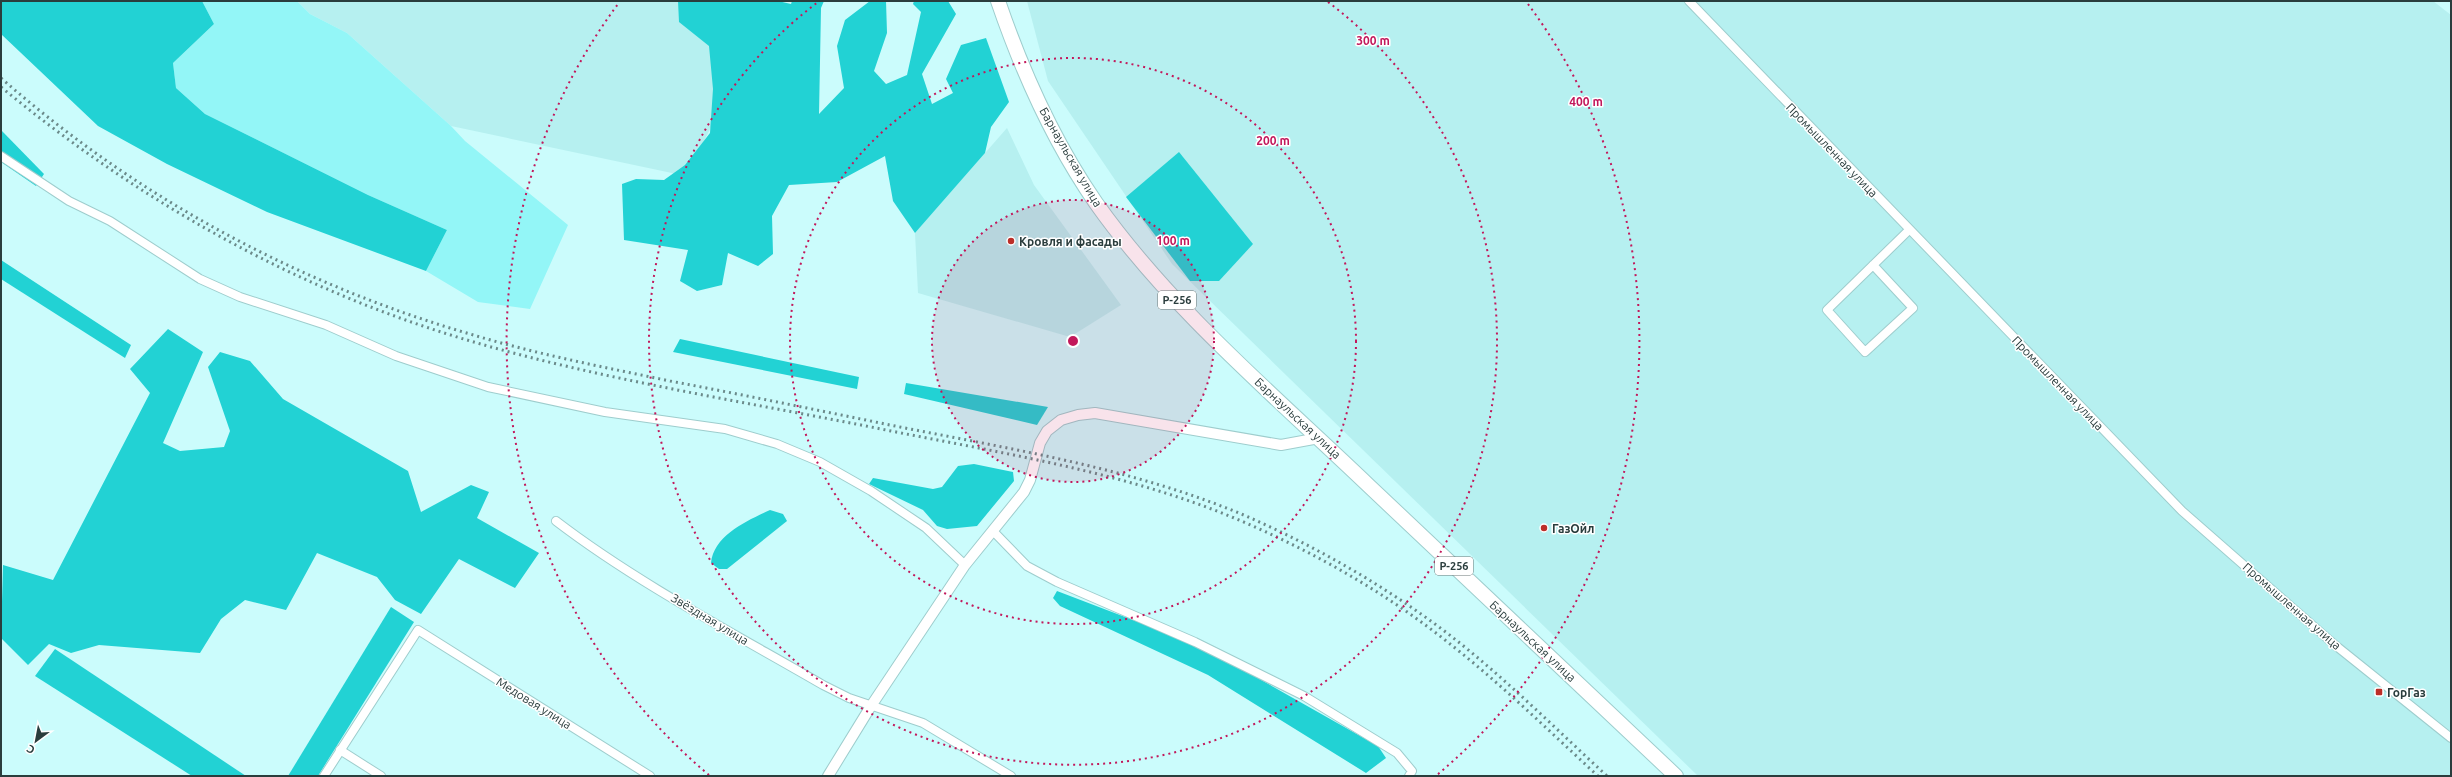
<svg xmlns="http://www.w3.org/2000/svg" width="2452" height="777" font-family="Ubuntu,sans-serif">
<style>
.built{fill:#b6f0f0}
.green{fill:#93f6f7}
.forest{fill:#22d2d4}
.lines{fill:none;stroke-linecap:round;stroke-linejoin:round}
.minor-casing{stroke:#9ecdcd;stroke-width:10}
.tertiary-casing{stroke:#9ecdcd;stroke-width:12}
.trunk-casing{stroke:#9ecdcd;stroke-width:16}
.minor{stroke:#fff;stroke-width:8}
.tertiary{stroke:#fff;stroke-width:10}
.trunk{stroke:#fff;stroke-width:14}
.rail{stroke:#6b8a8a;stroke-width:3;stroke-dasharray:2 4;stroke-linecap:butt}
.ring{fill:none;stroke:#c2185b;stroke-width:2;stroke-dasharray:2 4}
.poi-dot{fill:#bc2e28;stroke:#fff;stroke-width:1.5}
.labels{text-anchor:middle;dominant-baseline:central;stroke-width:3;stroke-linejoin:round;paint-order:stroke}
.shield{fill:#fff;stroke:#6a7777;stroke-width:1}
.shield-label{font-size:11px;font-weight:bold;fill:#2a3d3d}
.street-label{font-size:12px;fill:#2a3d3d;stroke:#fff}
.poi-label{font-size:12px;font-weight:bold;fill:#2a3d3d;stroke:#fff;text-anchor:start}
.centre{fill:#c2185b;stroke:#fff;stroke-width:2}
.ring-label{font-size:12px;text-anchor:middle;font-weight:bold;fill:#c2185b;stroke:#fff;stroke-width:3;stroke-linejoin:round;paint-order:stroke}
</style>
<rect width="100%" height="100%" fill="#cbfcfc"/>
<g class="built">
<polygon points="297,1 776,1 686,176 451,126 347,33 310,14"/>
<polygon points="1027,1 2433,1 2451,15 2451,776 1698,776 1172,264 1048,81"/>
<polygon points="1007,128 1034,185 1121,305 1070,337 918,293 915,233"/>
</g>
<polygon class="green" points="202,1 297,1 310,14 347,33 451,126 465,141 568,225 530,309 478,302 426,271 447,230 368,195 205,114 176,88 173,63 214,24"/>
<g class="forest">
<polygon points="1,1 202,1 214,24 173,63 176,88 205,114 368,195 447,230 426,271 267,212 167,164 98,126 1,34"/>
<polygon points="678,1 778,1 791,4 792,1 824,1 821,8 819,114 844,88 837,46 845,20 870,1 886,1 887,33 874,71 886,84 907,75 921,12 913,4 914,1 948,1 956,14 922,74 932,104 953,93 946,79 961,45 986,38 1009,102 991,127 985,153 915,233 893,201 885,156 837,182 789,185 772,216 773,254 758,266 728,253 722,285 697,291 680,281 688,250 624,240 622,184 636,179 664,180 685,165 710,133 713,89 709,46 679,22"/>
<polygon points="1,130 44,174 36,186 1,162"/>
<polygon points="1179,152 1253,244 1219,281 1190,281 1126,197"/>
<polygon points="1,260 131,345 125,358 1,279"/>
<polygon points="168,329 203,352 163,443 180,451 224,447 230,431 208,367 220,352 250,361 283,399 408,471 421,512 471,485 489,492 477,518 539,553 515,588 459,559 421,614 395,600 377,577 317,553 286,610 245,600 221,619 200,653 99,645 71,653 49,644 28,665 1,638 3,565 53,580 150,393 130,369"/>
<polygon points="680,339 859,377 857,389 673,352"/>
<polygon points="906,383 1048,407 1037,425 904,394"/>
<polygon points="974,464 1013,472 1014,481 977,526 947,529 937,526 923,510 869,484 873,478 933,489 942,487 958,466"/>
<path d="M 770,510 L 783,514 L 787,521 L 727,569 L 719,569 L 711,563 C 714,535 747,521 770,510 Z"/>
<polygon points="1057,591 1201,646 1378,746 1386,758 1366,773 1208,675 1060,606 1053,598"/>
<polygon points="391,607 414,622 318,776 288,776"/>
<polygon points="55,649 246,776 192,776 35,676"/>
</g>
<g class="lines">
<g class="minor-casing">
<g id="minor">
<polyline points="1689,1 2182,511 2335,645 2451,738"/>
<polyline points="1,156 69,201 110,221 200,279 240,297 326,325 396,356 488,387 605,412 725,429 777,444 820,462 871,491 926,528 965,565"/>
<polyline points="1873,265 1913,308 1865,352 1827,310 1909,230"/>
<path d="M 556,521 C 637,583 735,634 823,685 L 849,698 L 923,723 L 1011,776"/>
<polyline points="993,531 1027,566 1057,582 1195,642 1304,696 1397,753 1412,771 1409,776"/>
<polyline points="340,750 381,776"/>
<polyline points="324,776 418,630 650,776"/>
</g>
</g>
<g class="tertiary-casing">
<polyline id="tertiary" points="828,776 871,706 965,565 1024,492 1030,480 1040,443 1047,431 1061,420 1078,415 1095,413 1281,445 1319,438"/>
</g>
<g class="trunk-casing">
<path id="trunk" d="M 998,1 C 1022,71 1053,141 1096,203 C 1171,309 1274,395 1368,485 C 1471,582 1573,679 1676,776"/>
</g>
<use href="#minor" class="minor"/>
<use href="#tertiary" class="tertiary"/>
<use href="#trunk" class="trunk"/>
<g class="rail">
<path d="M 1,78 C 135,196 298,284 470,334 C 536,354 603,367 670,381 C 744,395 817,410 890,425 C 1010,449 1133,468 1246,516 C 1317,547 1385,586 1447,633 C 1503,676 1555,728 1607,776"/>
<path d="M 1,87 C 139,201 295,289 467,340 C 598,379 741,401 876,428 C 1000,453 1129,472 1246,523 C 1317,554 1384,592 1445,640 C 1499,682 1548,730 1598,776"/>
</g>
</g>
<circle cx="1073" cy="341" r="141" fill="#c2185b" fill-opacity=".12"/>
<g class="ring">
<circle cx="1073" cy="341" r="141"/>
<circle cx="1073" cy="341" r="283"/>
<path d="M1328 2A424 424 0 1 1 818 2"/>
<path d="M709 775A566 566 0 0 1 618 4M1528 4A566 566 0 0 1 1437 775"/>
</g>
<g class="poi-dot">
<circle cx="1011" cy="241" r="4"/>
<circle cx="1544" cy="528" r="4"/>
<rect x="2375" y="688" width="8" height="8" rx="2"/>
</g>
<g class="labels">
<g class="shield">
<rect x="1158" y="291" width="38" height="18" rx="3"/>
<rect x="1435" y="557" width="38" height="18" rx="3"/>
</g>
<g class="shield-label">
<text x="1177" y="300">Р-256</text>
<text x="1454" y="566">Р-256</text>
</g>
<g class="street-label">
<text transform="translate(1832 150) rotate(46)">Промышленная улица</text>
<text transform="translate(1071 157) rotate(60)">Барнаульская улица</text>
<text transform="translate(2058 383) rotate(46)">Промышленная улица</text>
<text transform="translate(1298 418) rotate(43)">Барнаульская улица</text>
<text transform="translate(2292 606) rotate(41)">Промышленная улица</text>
<text transform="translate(710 619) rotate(31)">Звёздная улица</text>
<text transform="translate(1533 641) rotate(43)">Барнаульская улица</text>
<text transform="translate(534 703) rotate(32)">Медовая улица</text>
</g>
<g class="poi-label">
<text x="1019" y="241">Кровля и фасады</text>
<text x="1552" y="528">ГазОйл</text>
<text x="2387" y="692">ГорГаз</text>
</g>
</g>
<circle cx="1073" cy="341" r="6" class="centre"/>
<g class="ring-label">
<text x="1373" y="45">300 m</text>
<text x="1586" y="106">400 m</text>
<text x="1273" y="145">200 m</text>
<text x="1173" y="245">100 m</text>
</g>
<rect width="2452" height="777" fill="none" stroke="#2a3d3d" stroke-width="4"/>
<g transform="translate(36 741) rotate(212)" stroke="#ffffff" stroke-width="3" paint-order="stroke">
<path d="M0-3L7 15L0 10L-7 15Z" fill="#2a3d3d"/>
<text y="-6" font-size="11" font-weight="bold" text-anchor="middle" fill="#2a3d3d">С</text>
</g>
</svg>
